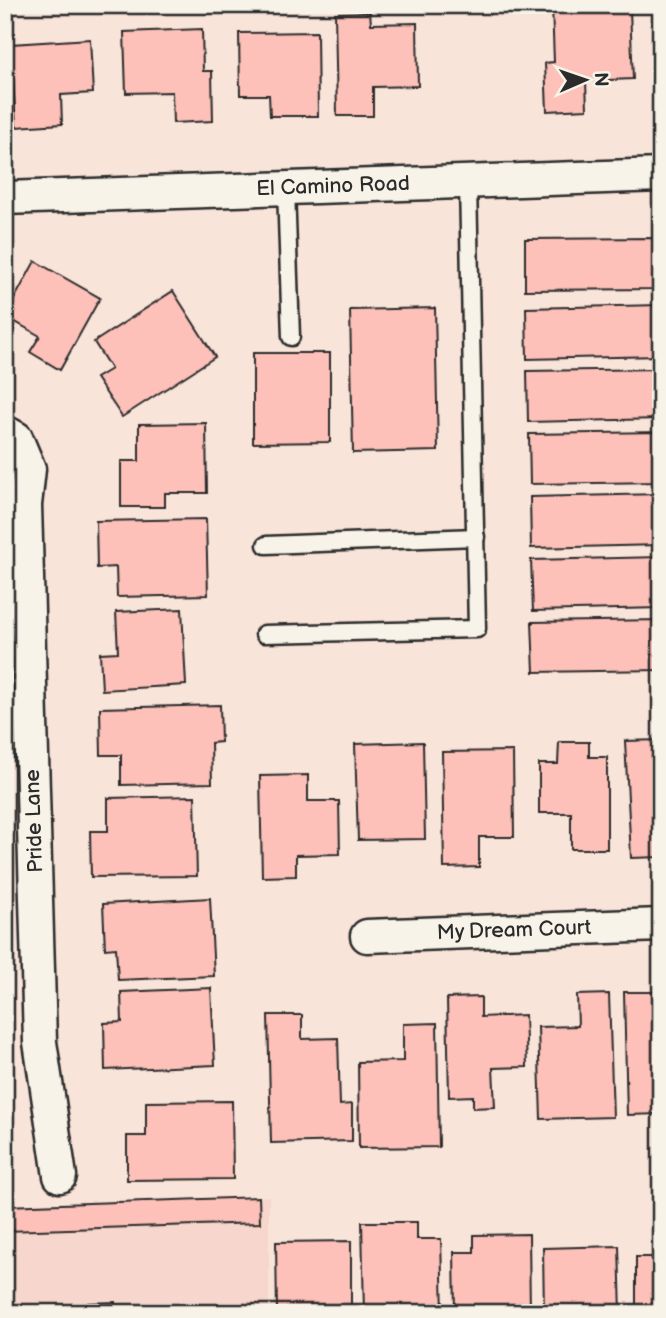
<svg xmlns="http://www.w3.org/2000/svg" width="666" height="1318" font-family="'Balsamiq Sans',sans-serif">
<style>
.built{fill:#f6d6cd}
.building{fill:#fdc1b9;stroke:#2b2b2b;stroke-width:2}
.lines{fill:none;stroke-linecap:round;stroke-linejoin:round}
.lane-casing{stroke:#2b2b2b;stroke-width:21}
.street-casing{stroke:#2b2b2b;stroke-width:37}
.lane{stroke:#f7f3e8;stroke-width:16}
.street{stroke:#f7f3e8;stroke-width:32}
.labels{text-anchor:middle;dominant-baseline:central;stroke-width:6;stroke-linejoin:round;paint-order:stroke}
.street-label{font-size:21px;fill:#2b2b2b;stroke:#f7f3e8}
</style>
<rect width="100%" height="100%" fill="#f9e4da"/>
<filter id="ink" filterUnits="userSpaceOnUse"><feTurbulence type="fractalNoise" baseFrequency=".0143" numOctaves="2"/><feDisplacementMap in="SourceGraphic" scale="14" xChannelSelector="R" yChannelSelector="G"/><feConvolveMatrix kernelMatrix="1 2 1 2 8 2 1 2 1" color-interpolation-filters="sRGB"/></filter>
<g filter="url(#ink)">
<polygon class="built" points="269,1196 269,1313 5,1313 5,1212"/>
<g class="building">
<polygon points="552,5 583,5 583,12 630,10 633,79 586,81 587,109 547,111 545,63 554,62"/>
<polygon points="370,12 371,24 417,23 418,86 373,87 373,116 337,116 335,13"/>
<polygon points="202,29 203,71 212,71 213,121 173,123 172,92 126,93 124,32"/>
<polygon points="317,32 318,116 270,116 269,95 240,95 239,33"/>
<polygon points="90,39 93,93 61,95 62,124 16,127 11,44"/>
<polygon points="657,238 657,253 661,253 661,289 525,290 525,239"/>
<polygon points="35,261 100,298 60,370 30,352 40,336 5,316"/>
<polygon points="173,291 215,357 122,417 96,378 111,369 94,342"/>
<polygon points="661,305 660,356 527,359 526,308"/>
<polygon points="435,308 438,451 353,453 350,310"/>
<polygon points="253,353 330,353 330,442 253,443"/>
<polygon points="661,369 661,419 528,422 527,371"/>
<polygon points="206,423 207,493 165,493 165,507 121,507 121,461 139,461 139,424"/>
<polygon points="661,432 661,482 530,484 529,434"/>
<polygon points="661,494 661,545 531,548 530,497"/>
<polygon points="206,519 208,595 117,597 116,567 97,568 96,521"/>
<polygon points="661,557 661,608 533,611 531,560"/>
<polygon points="182,609 186,685 102,690 100,653 118,652 116,612"/>
<polygon points="661,620 661,670 534,672 532,622"/>
<polygon points="220,705 221,742 211,743 212,783 121,785 121,755 101,755 100,708"/>
<polygon points="661,740 661,857 631,858 625,741"/>
<polygon points="423,742 425,839 358,840 355,744"/>
<polygon points="559,742 589,742 589,757 607,757 607,849 571,849 571,813 539,813 539,764 558,764"/>
<polygon points="513,751 514,837 479,837 479,867 444,868 442,752"/>
<polygon points="308,775 308,801 339,801 340,854 296,855 296,876 262,877 260,776"/>
<polygon points="195,796 197,876 91,877 90,831 108,831 108,798"/>
<polygon points="210,898 214,976 118,980 116,948 105,949 103,904"/>
<polygon points="211,988 215,1065 105,1070 104,1023 122,1022 121,992"/>
<polygon points="624,992 658,992 658,1021 661,1021 661,1114 627,1115"/>
<polygon points="609,994 613,1117 541,1119 538,1027 578,1026 577,995"/>
<polygon points="481,997 481,1017 525,1015 527,1067 493,1068 495,1107 473,1108 473,1096 449,1097 447,998"/>
<polygon points="268,1015 302,1015 302,1039 338,1038 340,1105 352,1104 352,1141 271,1143"/>
<polygon points="437,1023 439,1147 359,1148 358,1062 403,1061 403,1024"/>
<polygon points="232,1101 233,1179 127,1180 127,1136 146,1136 146,1102"/>
<polygon points="259,1197 260,1223 5,1231 5,1206"/>
<polygon points="362,1222 417,1222 417,1239 441,1239 443,1313 364,1313"/>
<polygon points="529,1234 530,1313 455,1313 454,1252 474,1252 474,1235"/>
<polygon points="351,1241 351,1313 277,1313 276,1242"/>
<polygon points="619,1246 621,1313 544,1313 543,1248"/>
<rect x="636" y="1257" width="25" height="56"/>
<polygon points="115,1302 115,1313 88,1313 88,1303"/>
</g>
<g class="lines">
<g class="lane-casing">
<g id="lane">
<polyline points="286,188 291,337"/>
<polyline points="266,545 476,537"/>
<polyline points="264,634 477,629 468,182"/>
</g>
</g>
<g class="street-casing">
<g id="street">
<polyline points="5,198 661,175"/>
<polyline points="5,432 16,438 29,469 25,505 40,1042 60,1176"/>
<polyline points="367,936 661,925"/>
</g>
</g>
<use href="#lane" class="lane"/>
<use href="#street" class="street"/>
</g>
</g>
<g class="labels">
<g class="street-label">
<text transform="translate(333 186) rotate(-2)">El Camino Road</text>
<text transform="translate(34 821) rotate(-92)">Pride Lane</text>
<text transform="translate(514 930) rotate(-2)">My Dream Court</text>
</g>
</g>
<rect width="666" height="1318" fill="none" stroke="#f7f3e8" stroke-width="28"/>
<rect x="14" y="14" width="638" height="1290" fill="none" stroke="#2b2b2b" stroke-width="2.5" filter="url(#ink)"/>
<g transform="translate(585 80) rotate(88)" stroke="#f7f3e8" stroke-width="5" paint-order="stroke">
<path d="M0-5L12 26L0 18L-12 26Z" fill="#2b2b2b"/>
<text y="-10" font-size="19" font-weight="bold" text-anchor="middle" fill="#2b2b2b">N</text>
</g>
</svg>
